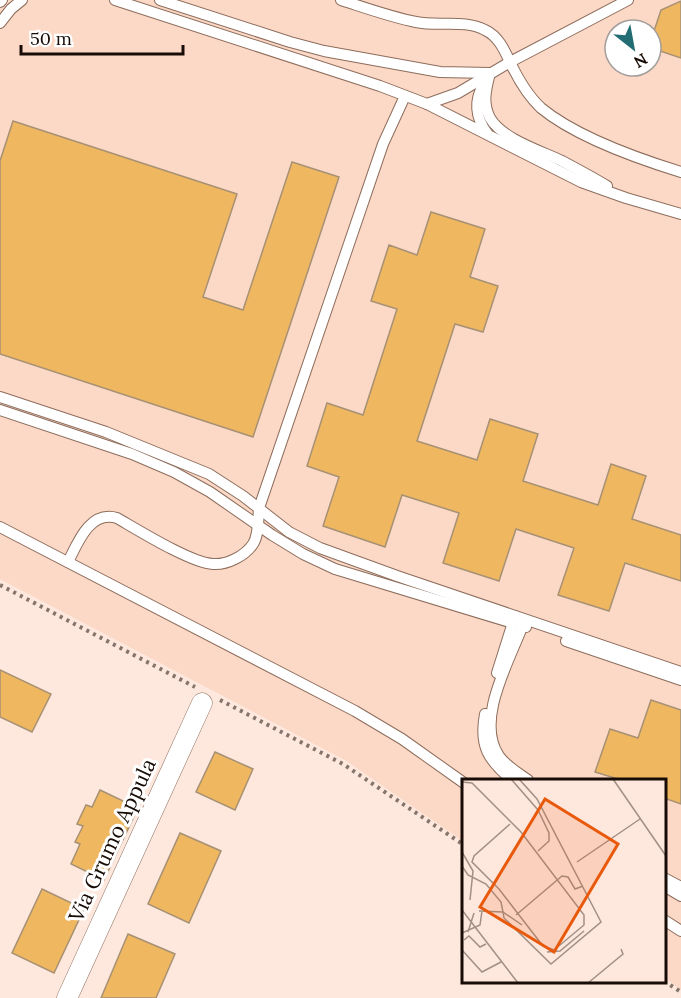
<svg xmlns="http://www.w3.org/2000/svg" width="681" height="998" font-family="Lora,serif">
<style>
.built{fill:#fcd8c6;fill-rule:evenodd}
.building{fill:#f0b761;stroke:#a79174;stroke-width:1.5}
.lines{fill:none;stroke-linecap:round;stroke-linejoin:round}
.service-casing{stroke:#8d6d5c;stroke-width:12}
.minor-casing{stroke:#8d6d5c;stroke-width:21}
.path{stroke:#85746b;stroke-width:4;stroke-dasharray:3 4.5;stroke-linecap:butt}
.service{stroke:#fff;stroke-width:10}
.minor{stroke:#fff;stroke-width:20}
.labels{text-anchor:middle;dominant-baseline:central;stroke-width:6;stroke-linejoin:round;paint-order:stroke}
.street-label{font-size:21px;fill:#180c06;stroke:#fff}
.inset-road{fill:none;stroke:#a28f86;stroke-width:1.5}
.view{fill:#e8590c;fill-opacity:0.15;stroke:#e8590c;stroke-width:3}
.inset-edge{fill:none;stroke:#180c06;stroke-width:3}
</style>
<rect width="100%" height="100%" fill="#fee7dc"/>
<path class="built" d="M 0,0 L 681,0 L 681,990 L 665,978 L 664,780 L 464,780 L 463,841 L 345,760 L 0,579 ZM 615,30 L 651,30 L 651,66 L 615,66 Z"/>
<g class="building">
<polygon points="681,1 681,58 651,48 651,40 661,10"/>
<polygon points="13,121 237,194 203,297 243,310 292,162 339,177 253,437 0,354 0,161"/>
<polygon points="431,212 485,229 470,277 498,286 483,332 455,324 417,441 477,460 490,419 538,434 523,481 598,505 611,464 646,476 632,519 681,535 681,581 625,563 609,611 558,595 574,548 516,529 499,581 443,563 459,513 402,495 385,547 323,526 339,477 307,466 327,403 363,415 397,309 371,301 389,245 417,255"/>
<polygon points="0,670 51,694 32,732 0,717"/>
<polygon points="651,700 681,710 681,804 664,798 664,780 621,780 595,772 610,729 638,738"/>
<polygon points="215,752 253,769 235,810 196,792"/>
<polygon points="100,790 138,808 104,880 71,864 80,844 75,842 83,826 77,824 86,805 92,807"/>
<polygon points="180,833 221,851 189,923 148,904"/>
<polygon points="42,889 84,909 54,973 12,953"/>
<polygon points="128,934 175,954 156,998 101,998"/>
</g>
<g class="lines">
<g class="service-casing">
<g id="service">
<polyline points="115,0 380,86 427,104 581,182 626,198 681,214"/>
<polyline points="160,0 290,42 324,51 440,72 490,73"/>
<path d="M 341,0 C 366,8 391,17 416,22 C 439,27 464,19 485,30 C 498,36 504,49 510,62 L 628,0"/>
<polyline points="0,2 2,0"/>
<polyline points="0,23 11,9 22,0"/>
<path d="M 490,73 C 486,89 482,103 490,118 C 502,139 541,151 562,161 C 577,169 592,177 607,186"/>
<path d="M 484,84 C 474,100 475,117 487,133"/>
<path d="M 427,104 L 458,93 L 510,62 C 518,79 527,95 541,108 C 575,136 639,159 681,172"/>
<polyline points="0,397 106,432 209,474 243,496 289,532 320,548 397,576 681,672"/>
<polyline points="0,410 132,454 174,472 210,492 272,535 303,554 335,569 526,627"/>
<polyline points="0,527 355,711 402,739 464,783"/>
<path d="M 68,562 C 78,542 90,510 117,518 C 138,530 191,563 213,564 C 227,565 245,556 253,544 C 259,535 258,519 259,508 L 383,144 L 405,96"/>
<path d="M 524,622 C 511,658 474,720 499,756 C 506,766 518,773 528,780"/>
<polyline points="566,641 681,680"/>
<polyline points="497,673 515,616"/>
<path d="M 485,714 C 479,746 488,760 512,780"/>
<polyline points="664,878 681,887"/>
<polyline points="664,886 681,896"/>
<polyline points="664,920 681,931"/>
</g>
</g>
<g class="minor-casing">
<polyline id="minor" points="67,998 202,703"/>
</g>
<g class="path">
<polyline points="0,585 195,687"/>
<polyline points="220,700 343,764 464,845"/>
<polyline points="664,981 681,992"/>
</g>
<use href="#service" class="service"/>
<use href="#minor" class="minor"/>
</g>
<g class="labels">
<g class="street-label">
<text transform="translate(112 840) rotate(-65)">Via Grumo Appula</text>
</g>
</g>
<g transform="translate(462 779)">
<rect width="204" height="204" fill="#fee7dc"/>
<path class="inset-road" d="M 49,0 L 76,31 L 87,54 L 87,62 L 76,72M 151,0 L 204,77M 0,3 L 10,4 L 59,53 L 122,136 L 122,146 L 92,171 L 81,167 L 37,110 L 10,83 L 12,77 L 48,45M 0,73 L 11,92 L 8,121M 115,83 L 178,40M 0,87 L 6,96 L 24,105 L 39,123 L 41,133 L 60,146M 0,131 L 56,204M 17,132 L 41,133 L 42,139 L 89,185 L 139,143 L 75,20 L 57,0M 54,136 L 100,97 L 106,98 L 113,110 L 121,107M 6,153 L 12,134M 0,154 L 18,146 L 20,132M 2,161 L 7,157 L 18,168 L 24,165M 0,171 L 20,193 L 39,183M 85,173 L 98,172 L 122,152M 126,204 L 161,175 L 159,170"/>
<path class="view" d="M 83,20 L 156,65 L 92,173 L 18,128 Z"/>
<rect width="204" height="204" class="inset-edge"/>
</g>
<g transform="translate(633 48) rotate(149)"><circle r="28" fill="#ffffff" stroke="#a39e9b" stroke-width="1.5"/>
<path d="M0-4.5L10 22L0 15L-10 22Z" fill="#226d74"/>
<text y="-9" font-size="16" font-weight="bold" text-anchor="middle" fill="#180c06">N</text>
</g>
<path d="M21 45v9h162v-9" fill="none" stroke="#180c06" stroke-width="3"/>
<text x="30" y="45" font-size="18" fill="#180c06" stroke="#ffffff" stroke-width="4.5" paint-order="stroke">50 m</text>
</svg>
